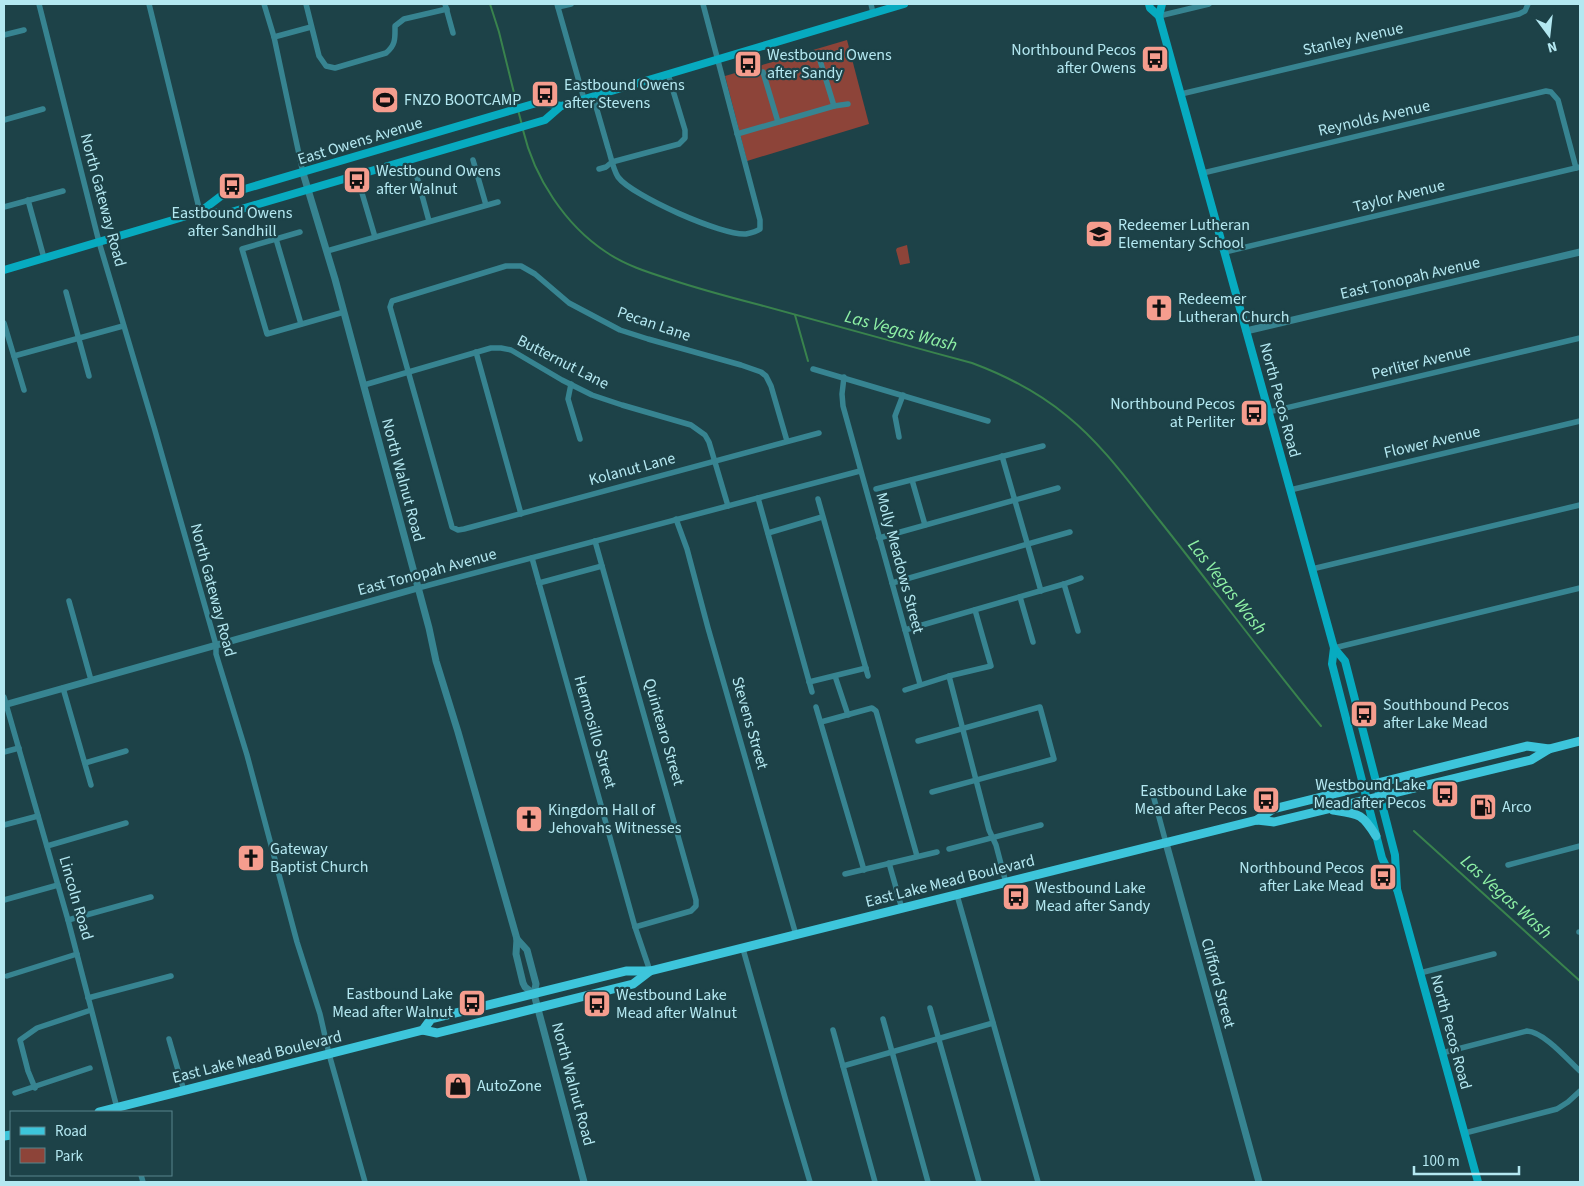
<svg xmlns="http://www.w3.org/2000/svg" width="1584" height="1186" font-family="'Source Sans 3',sans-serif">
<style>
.green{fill:#8d4439}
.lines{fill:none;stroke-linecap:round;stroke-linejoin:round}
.stream{stroke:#39834d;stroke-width:2}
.minor{stroke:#378491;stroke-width:5.5}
.tertiary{stroke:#378491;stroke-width:7}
.secondary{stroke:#07abc0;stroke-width:8}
.primary{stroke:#3dc5db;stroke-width:9}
.labels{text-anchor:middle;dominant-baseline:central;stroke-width:4.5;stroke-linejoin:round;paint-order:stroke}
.street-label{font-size:16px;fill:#b4e8f1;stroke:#1d4248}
.poi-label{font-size:16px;fill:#b4e8f1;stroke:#1d4248;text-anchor:start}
.water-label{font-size:18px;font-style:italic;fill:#8ff2a6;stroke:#1d4248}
</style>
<rect width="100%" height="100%" fill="#1d4248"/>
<g class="green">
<polygon points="847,40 869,124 747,161 725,76"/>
<polygon points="907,245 910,263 900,265 896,250 897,248"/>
</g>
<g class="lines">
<g class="stream">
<polyline points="490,4 499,32 517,105"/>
<polyline points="518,110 522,125"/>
<path d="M 523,130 C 534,177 565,225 606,252 C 625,265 647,272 669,279 C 699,289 729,297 760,305 C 830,324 901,344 972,363 C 1007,376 1038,392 1067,416 C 1103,445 1131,485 1160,521 C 1214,589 1266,659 1321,726"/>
<polyline points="795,315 808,361"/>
<polyline points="1414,831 1580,981"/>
</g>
<g class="minor">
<polyline points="39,4 99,242 154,427 216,645 216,654 247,755 297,942 320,1014 329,1054 365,1182"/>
<polyline points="149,4 200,212"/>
<polyline points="264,4 274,37 303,173"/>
<path d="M 306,4 L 319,56 L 326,66 L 335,68 L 386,53 C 396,45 395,38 395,26 L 404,19 L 447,9"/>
<polyline points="445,4 453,33"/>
<polyline points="557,4 584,99"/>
<polyline points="871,4 873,13"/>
<polyline points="558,7 571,4"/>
<polyline points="1159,16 1209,4"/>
<polyline points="4,35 24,30"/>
<polyline points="274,37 311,27"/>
<polyline points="819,57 834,106"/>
<polyline points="763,72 778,122"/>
<polyline points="1181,94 1519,14 1525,11 1528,4"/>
<path d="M 593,96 C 598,113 603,131 608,148 C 611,157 613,169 618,177 C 632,196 723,236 746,234 C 751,233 756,232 760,229 L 760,220 L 703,4"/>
<polyline points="4,120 43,109"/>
<polyline points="737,134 834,106 848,104"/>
<polyline points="473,160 486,205"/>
<polyline points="599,169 606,167 612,162 679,144 685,138 685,130 668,74"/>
<polyline points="1203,173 1546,91 1551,92 1558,100 1576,168"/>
<polyline points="417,177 429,221"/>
<polyline points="362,193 375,237"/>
<polyline points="28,200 44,258"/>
<polyline points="4,207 63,191"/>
<polyline points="300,232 242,249 267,334 344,312"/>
<polyline points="276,239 301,324"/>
<polyline points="327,251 498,202"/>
<polyline points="1225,252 1580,167"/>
<polyline points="66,292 89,376"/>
<polyline points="4,323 24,390"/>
<polyline points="476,352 521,514"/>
<polyline points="14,356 123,326"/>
<polyline points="813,369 988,421"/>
<polyline points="844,377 842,394 843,406 920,684"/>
<polyline points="571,384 568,399 580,439"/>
<polyline points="364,385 491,348 501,348 511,350 562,380 592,395 622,405 691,425 705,435 709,442 728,506"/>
<polyline points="1269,412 1580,338"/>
<polyline points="899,437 895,416 903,395"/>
<polyline points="787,441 771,386 766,376 761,372 741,365 648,339 620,330 569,303 535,274 521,266 506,266 392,301 390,307 452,527 458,530 464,529 819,433"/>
<polyline points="1002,456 1041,591"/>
<polyline points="912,480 925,525"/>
<polyline points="876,489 1043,446"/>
<polyline points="1290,490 1580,421"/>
<polyline points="758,498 812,692"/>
<polyline points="818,499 868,676"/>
<polyline points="676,519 687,549 708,628 796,935"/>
<polyline points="768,533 822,517"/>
<polyline points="879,538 1058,488"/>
<polyline points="595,541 696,900 696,906 691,911 635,927"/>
<polyline points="532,558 635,927 650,971"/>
<polyline points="1312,569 1580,505"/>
<polyline points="539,583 602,566"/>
<polyline points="892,583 1070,532"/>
<polyline points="1064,584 1078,631"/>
<polyline points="418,588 860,471"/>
<polyline points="1020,597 1033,642"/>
<polyline points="69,601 91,680"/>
<polyline points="905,630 1064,584 1081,578"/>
<polyline points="1334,648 1580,588"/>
<polyline points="835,676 848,715"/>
<polyline points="949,676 989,830 996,845 1006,883"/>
<polyline points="809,682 866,668"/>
<polyline points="63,688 91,785"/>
<polyline points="905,690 949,676 991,666 975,610"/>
<polyline points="4,697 68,920 117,1108"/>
<polyline points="816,707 864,870"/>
<polyline points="821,722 872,708 876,711 917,856"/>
<polyline points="918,741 1040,707 1054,759 932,792"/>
<polyline points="4,752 19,748"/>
<polyline points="85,763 126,751"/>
<polyline points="1152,791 1166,843"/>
<polyline points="4,825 38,816"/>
<polyline points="47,846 126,823"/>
<polyline points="949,849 1041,825"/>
<polyline points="889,863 902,909"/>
<polyline points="1508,865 1580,846"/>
<polyline points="845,874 937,852"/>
<polyline points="957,895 1038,1182"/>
<polyline points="4,900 58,885"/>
<polyline points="68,920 151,897"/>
<polyline points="1579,932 1580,932"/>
<polyline points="743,949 786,1101 810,1182"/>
<polyline points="1420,973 1494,954"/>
<polyline points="7,976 77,954"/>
<polyline points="88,998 171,976"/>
<polyline points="930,1008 979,1182"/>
<polyline points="883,1019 928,1182"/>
<polyline points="833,1030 875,1182"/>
<polyline points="169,1039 184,1091"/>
<path d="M 1442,1053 L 1527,1031 C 1544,1032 1567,1059 1580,1071"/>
<polyline points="843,1066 993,1023"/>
<polyline points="35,1088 28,1071 20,1040 37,1028 91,1010"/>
<polyline points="15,1093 90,1068"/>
<polyline points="1465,1133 1557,1109 1568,1102 1580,1091"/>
<polyline points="141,1175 143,1182"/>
</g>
<g class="tertiary">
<polyline points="303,173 335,279 429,628 436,661 458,732 517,939 516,954 523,983 525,987 534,994"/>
<polyline points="1246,331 1580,252"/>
<polyline points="4,705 418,588"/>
<polyline points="1166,843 1259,1182"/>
<polyline points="517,939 527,950 536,984 534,994 584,1182"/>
</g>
<g class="secondary">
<polyline points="1149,4 1150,8 1159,16"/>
<polyline points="1162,4 1159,16 1334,648 1345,661 1395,855 1397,889"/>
<polyline points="200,212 221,196 540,102 561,106"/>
<polyline points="4,270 200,212 228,213 545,120 561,106 904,4"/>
<polyline points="1334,648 1332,664 1382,858 1397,889 1478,1182"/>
</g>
<g class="primary">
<path d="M 1333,810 C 1359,814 1362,813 1376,836"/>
<polyline points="1257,820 1273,809 1527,746 1549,749"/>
<polyline points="423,1030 431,1019 626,971 650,971 1257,820 1274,822 1531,760 1549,749 1580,741"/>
<polyline points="99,1112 423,1030 437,1033 633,984 650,971"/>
<polyline points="4,1136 11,1135"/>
</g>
</g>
<defs>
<g id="bus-square" transform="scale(1.4375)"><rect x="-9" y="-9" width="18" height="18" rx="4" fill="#f59d8e" stroke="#1d4248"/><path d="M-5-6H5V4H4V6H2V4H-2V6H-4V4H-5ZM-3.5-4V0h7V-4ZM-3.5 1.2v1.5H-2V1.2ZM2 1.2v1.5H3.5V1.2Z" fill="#111"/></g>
<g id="stadium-square" transform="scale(1.4375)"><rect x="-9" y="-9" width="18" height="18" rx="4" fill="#f59d8e" stroke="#1d4248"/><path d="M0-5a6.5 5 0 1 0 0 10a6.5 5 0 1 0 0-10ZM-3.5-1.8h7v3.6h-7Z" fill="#111"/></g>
<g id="school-square" transform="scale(1.4375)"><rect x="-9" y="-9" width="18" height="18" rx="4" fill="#f59d8e" stroke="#1d4248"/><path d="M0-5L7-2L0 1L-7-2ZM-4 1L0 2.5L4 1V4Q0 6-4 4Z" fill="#111"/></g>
<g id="church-square" transform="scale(1.4375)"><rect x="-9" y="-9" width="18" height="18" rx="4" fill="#f59d8e" stroke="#1d4248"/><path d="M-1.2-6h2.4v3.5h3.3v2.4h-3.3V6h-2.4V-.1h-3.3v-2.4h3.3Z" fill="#111"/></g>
<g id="fuel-square" transform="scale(1.4375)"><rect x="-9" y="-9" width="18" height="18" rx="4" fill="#f59d8e" stroke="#1d4248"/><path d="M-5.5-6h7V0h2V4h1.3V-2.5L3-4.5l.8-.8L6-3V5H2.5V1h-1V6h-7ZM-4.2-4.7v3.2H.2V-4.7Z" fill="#111"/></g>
<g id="shop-square" transform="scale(1.4375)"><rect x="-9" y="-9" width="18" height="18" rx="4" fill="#f59d8e" stroke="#1d4248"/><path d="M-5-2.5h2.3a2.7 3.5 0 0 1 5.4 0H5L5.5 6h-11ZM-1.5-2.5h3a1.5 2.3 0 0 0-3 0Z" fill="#111"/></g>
</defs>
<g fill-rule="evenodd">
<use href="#bus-square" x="1155" y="59"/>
<use href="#bus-square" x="748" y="64"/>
<use href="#bus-square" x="545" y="94"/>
<use href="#stadium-square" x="385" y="100"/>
<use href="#bus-square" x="357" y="180"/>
<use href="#bus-square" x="232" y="186"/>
<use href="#school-square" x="1099" y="234"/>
<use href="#church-square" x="1159" y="308"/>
<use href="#bus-square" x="1254" y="413"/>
<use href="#bus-square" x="1364" y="714"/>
<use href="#bus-square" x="1445" y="794"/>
<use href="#bus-square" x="1266" y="800"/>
<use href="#fuel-square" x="1483" y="807"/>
<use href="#church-square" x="529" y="819"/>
<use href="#church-square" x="251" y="858"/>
<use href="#bus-square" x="1383" y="877"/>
<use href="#bus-square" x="1016" y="897"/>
<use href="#bus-square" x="472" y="1003"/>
<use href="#bus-square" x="597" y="1004"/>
<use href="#shop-square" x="458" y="1086"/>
</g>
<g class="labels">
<g class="street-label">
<text transform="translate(1353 39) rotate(-13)">Stanley Avenue</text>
<text transform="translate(1374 118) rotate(-13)">Reynolds Avenue</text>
<text transform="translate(360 141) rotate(-17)">East Owens Avenue</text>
<text transform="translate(1399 196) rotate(-14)">Taylor Avenue</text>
<text transform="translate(103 200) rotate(75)">North Gateway Road</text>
<text transform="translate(1410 278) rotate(-13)">East Tonopah Avenue</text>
<text transform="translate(654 324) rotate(19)">Pecan Lane</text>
<text transform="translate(563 362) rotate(27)">Butternut Lane</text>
<text transform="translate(1421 362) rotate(-14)">Perliter Avenue</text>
<text transform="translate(1280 400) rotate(75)">North Pecos Road</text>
<text transform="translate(1432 442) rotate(-13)">Flower Avenue</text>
<text transform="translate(632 469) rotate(-15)">Kolanut Lane</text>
<text transform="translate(403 480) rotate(75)">North Walnut Road</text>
<text transform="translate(900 563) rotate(75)">Molly Meadows Street</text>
<text transform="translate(427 572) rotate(-15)">East Tonopah Avenue</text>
<text transform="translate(213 590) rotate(75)">North Gateway Road</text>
<text transform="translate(750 723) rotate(74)">Stevens Street</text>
<text transform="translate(595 732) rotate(74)">Hermosillo Street</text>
<text transform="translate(664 732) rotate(74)">Quintearo Street</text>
<text transform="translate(950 881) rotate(-14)">East Lake Mead Boulevard</text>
<text transform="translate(76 898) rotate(74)">Lincoln Road</text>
<text transform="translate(1218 983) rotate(75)">Clifford Street</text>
<text transform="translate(1451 1032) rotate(75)">North Pecos Road</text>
<text transform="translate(257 1057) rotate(-14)">East Lake Mead Boulevard</text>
<text transform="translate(573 1084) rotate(75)">North Walnut Road</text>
</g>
<g class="poi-label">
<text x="1136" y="50" text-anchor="end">Northbound Pecos<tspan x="1136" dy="18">after Owens</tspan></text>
<text x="767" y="55">Westbound Owens<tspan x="767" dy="18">after Sandy</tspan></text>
<text x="564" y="85">Eastbound Owens<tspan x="564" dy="18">after Stevens</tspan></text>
<text x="404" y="100">FNZO BOOTCAMP</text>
<text x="376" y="171">Westbound Owens<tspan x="376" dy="18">after Walnut</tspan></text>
<text x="232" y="213" text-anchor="middle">Eastbound Owens<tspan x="232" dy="18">after Sandhill</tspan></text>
<text x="1118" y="225">Redeemer Lutheran<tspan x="1118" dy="18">Elementary School</tspan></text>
<text x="1178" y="299">Redeemer<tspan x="1178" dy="18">Lutheran Church</tspan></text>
<text x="1235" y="404" text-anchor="end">Northbound Pecos<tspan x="1235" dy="18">at Perliter</tspan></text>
<text x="1383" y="705">Southbound Pecos<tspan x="1383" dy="18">after Lake Mead</tspan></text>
<text x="1426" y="785" text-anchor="end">Westbound Lake<tspan x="1426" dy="18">Mead after Pecos</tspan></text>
<text x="1247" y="791" text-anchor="end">Eastbound Lake<tspan x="1247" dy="18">Mead after Pecos</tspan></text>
<text x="1502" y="807">Arco</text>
<text x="548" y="810">Kingdom Hall of<tspan x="548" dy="18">Jehovahs Witnesses</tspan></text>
<text x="270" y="849">Gateway<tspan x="270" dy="18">Baptist Church</tspan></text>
<text x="1364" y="868" text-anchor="end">Northbound Pecos<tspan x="1364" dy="18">after Lake Mead</tspan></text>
<text x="1035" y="888">Westbound Lake<tspan x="1035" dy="18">Mead after Sandy</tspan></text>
<text x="453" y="994" text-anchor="end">Eastbound Lake<tspan x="453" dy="18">Mead after Walnut</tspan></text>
<text x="616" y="995">Westbound Lake<tspan x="616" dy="18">Mead after Walnut</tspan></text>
<text x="477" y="1086">AutoZone</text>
</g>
<g class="water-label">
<text transform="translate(901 331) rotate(15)">Las Vegas Wash</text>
<text transform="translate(1227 587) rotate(52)">Las Vegas Wash</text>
<text transform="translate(1506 897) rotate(42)">Las Vegas Wash</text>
</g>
</g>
<rect width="1584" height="1186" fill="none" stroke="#b4e8f1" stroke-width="10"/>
<rect x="10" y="1111" width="162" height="65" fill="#1d4248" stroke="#59848c"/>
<rect x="20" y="1127" width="25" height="8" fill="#3dc5db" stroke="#59848c"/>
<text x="55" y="1136" font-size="15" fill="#b4e8f1">Road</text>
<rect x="20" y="1148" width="25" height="15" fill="#8d4439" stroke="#59848c"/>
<text x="55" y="1161" font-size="15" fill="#b4e8f1">Park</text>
<g transform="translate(1549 35) rotate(165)" stroke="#1d4248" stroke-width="4" paint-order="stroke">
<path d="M0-4L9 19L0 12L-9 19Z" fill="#b4e8f1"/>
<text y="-8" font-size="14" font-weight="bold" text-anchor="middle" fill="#b4e8f1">N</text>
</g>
<path d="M1414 1166v8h105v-8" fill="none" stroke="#b4e8f1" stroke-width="2.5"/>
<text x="1422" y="1166" font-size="15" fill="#b4e8f1" stroke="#1d4248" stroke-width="4" paint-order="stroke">100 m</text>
</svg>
